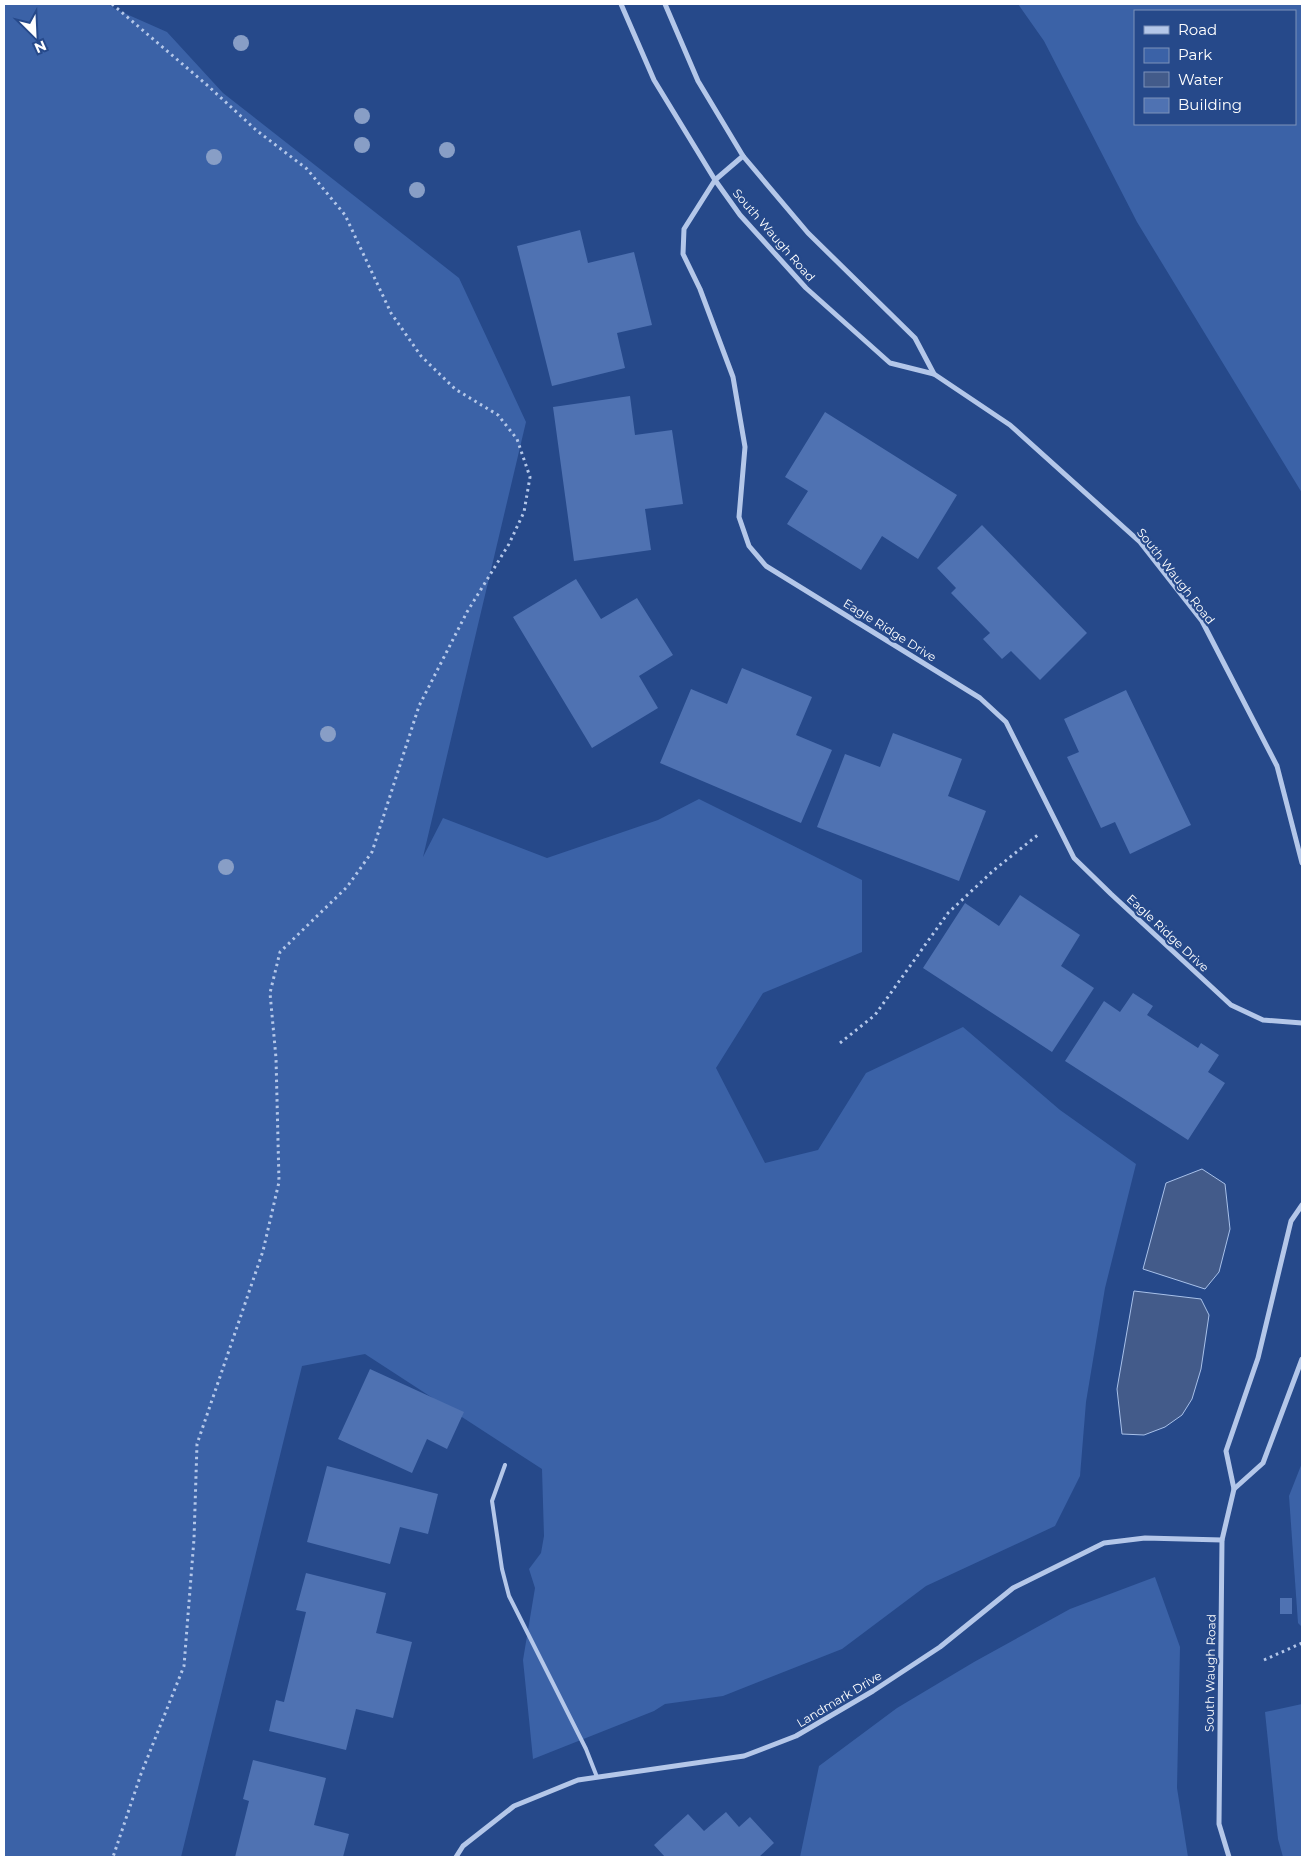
<svg xmlns="http://www.w3.org/2000/svg" width="1306" height="1861" font-family="Montserrat,sans-serif">
<style>
.green{fill:#3b62a7;fill-rule:evenodd}
.water{fill:#435b8a;stroke:#a8c1ea}
.building{fill:#4f72b2}
.lines{fill:none;stroke-linecap:round;stroke-linejoin:round}
.path{stroke:#b4c7e9;stroke-width:3;stroke-dasharray:2.5 4;stroke-linecap:butt}
.service{stroke:#b4c7e9;stroke-width:4}
.minor{stroke:#b4c7e9;stroke-width:5}
.tree{fill:#889ec6}
.labels{text-anchor:middle;dominant-baseline:central;stroke-width:4.5;stroke-linejoin:round;paint-order:stroke}
.street-label{font-size:12px;fill:#fff;stroke:#26498a}
</style>
<rect width="100%" height="100%" fill="#26498a"/>
<g class="green">
<polygon points="4,4 109,4 115,9 167,32 223,93 459,278 526,422 423,857 443,818 547,858 658,820 699,799 862,880 862,952 763,993 716,1068 765,1163 818,1150 866,1073 963,1027 1060,1110 1136,1164 1105,1288 1086,1402 1080,1476 1055,1526 926,1586 842,1649 723,1696 665,1704 654,1711 533,1759 523,1660 535,1588 529,1569 541,1553 544,1536 542,1469 365,1354 302,1366 181,1857 4,1857"/>
<path d="M 1018,4 L 1302,4 L 1302,493 L 1137,222 L 1044,41 ZM 1295,11 L 1295,124 L 1135,124 L 1135,11 Z"/>
<polygon points="1302,1463 1302,1627 1298,1623 1289,1496"/>
<polygon points="1155,1577 1180,1647 1177,1788 1188,1857 800,1857 819,1766 897,1708 974,1662 1070,1609"/>
<polygon points="1302,1704 1302,1857 1283,1857 1278,1839 1265,1712"/>
</g>
<g class="water">
<polygon points="1202,1169 1225,1184 1230,1229 1219,1272 1205,1289 1143,1269 1166,1183"/>
<polygon points="1134,1291 1201,1299 1209,1315 1201,1369 1192,1399 1182,1415 1165,1427 1144,1435 1122,1434 1117,1389"/>
</g>
<g class="building">
<polygon points="580,230 588,263 634,252 652,325 617,333 625,368 552,386 517,246"/>
<polygon points="630,396 635,435 672,430 683,504 645,509 651,550 574,561 553,407"/>
<polygon points="825,412 957,495 918,559 882,536 861,570 787,524 808,491 785,477"/>
<polygon points="982,525 1087,633 1040,680 1011,651 1002,659 983,639 990,633 951,593 956,588 937,568"/>
<polygon points="576,579 601,619 637,598 673,655 639,676 658,708 592,748 513,617"/>
<polygon points="742,668 812,697 796,735 832,750 801,823 660,763 691,689 727,704"/>
<polygon points="1126,690 1191,825 1130,854 1115,822 1101,828 1067,757 1079,752 1064,719"/>
<polygon points="893,733 962,759 948,796 986,811 959,881 817,827 845,754 880,767"/>
<polygon points="1020,895 1080,935 1061,966 1094,988 1052,1052 923,968 965,903 999,926"/>
<polygon points="1133,993 1153,1006 1147,1015 1198,1048 1201,1043 1219,1055 1208,1072 1225,1083 1188,1140 1065,1061 1104,1001 1120,1012"/>
<polygon points="370,1369 464,1412 447,1449 427,1439 412,1473 338,1439"/>
<polygon points="327,1466 438,1494 428,1534 400,1527 390,1564 307,1542"/>
<polygon points="306,1573 386,1593 376,1633 412,1642 393,1718 356,1709 346,1750 269,1731 276,1700 284,1702 306,1612 296,1610"/>
<rect x="1280" y="1598" width="12" height="16"/>
<polygon points="253,1760 326,1778 314,1825 349,1834 343,1857 235,1857 249,1801 243,1799"/>
<polygon points="726,1812 739,1827 750,1817 774,1843 759,1857 665,1857 654,1845 688,1814 704,1831"/>
</g>
<g class="lines">
<g class="path">
<polyline points="112,4 207,85 256,130 307,169 345,215 391,313 421,356 455,389 498,415 517,439 530,477 524,512 509,544 467,612 419,706 372,852 347,887 280,952 270,993 276,1058 279,1182 263,1251 197,1444 194,1539 184,1666 141,1774 113,1857"/>
<polyline points="840,1043 875,1015 948,913 994,870 1039,834"/>
<polyline points="1264,1660 1302,1643"/>
</g>
<polyline class="service" points="505,1465 492,1501 502,1569 509,1596 586,1749 597,1777"/>
<g class="minor">
<polyline points="621,4 654,80 715,180 740,215 806,288 890,363 934,374 1010,425 1140,542 1202,621 1277,766 1302,863"/>
<polyline points="665,4 698,81 743,156 808,233 915,338 934,374"/>
<polyline points="743,156 715,180 684,229 683,254 700,289 733,377 745,447 739,517 749,546 766,566 980,698 1006,722 1074,858 1111,894 1231,1005 1263,1020 1302,1023"/>
<polyline points="1234,1489 1263,1463 1302,1359"/>
<polyline points="456,1857 463,1846 514,1806 578,1780 744,1756 796,1736 873,1691 940,1647 1013,1588 1104,1543 1145,1538 1222,1540"/>
<polyline points="1229,1857 1219,1824 1222,1540 1234,1489 1226,1451 1258,1358 1291,1221 1302,1205"/>
</g>
</g>
<g class="tree">
<circle cx="241" cy="43" r="8"/>
<circle cx="362" cy="116" r="8"/>
<circle cx="362" cy="145" r="8"/>
<circle cx="447" cy="150" r="8"/>
<circle cx="214" cy="157" r="8"/>
<circle cx="417" cy="190" r="8"/>
<circle cx="328" cy="734" r="8"/>
<circle cx="226" cy="867" r="8"/>
</g>
<g class="labels">
<g class="street-label">
<text transform="translate(774 235) rotate(49)">South Waugh Road</text>
<text transform="translate(1176 576) rotate(52)">South Waugh Road</text>
<text transform="translate(890 630) rotate(32)">Eagle Ridge Drive</text>
<text transform="translate(1168 933) rotate(43)">Eagle Ridge Drive</text>
<text transform="translate(1210 1673) rotate(-89)">South Waugh Road</text>
<text transform="translate(839 1699) rotate(-31)">Landmark Drive</text>
</g>
</g>
<rect width="1306" height="1861" fill="none" stroke="#ffffff" stroke-width="10"/>
<rect x="1134" y="10" width="162" height="115" fill="#26498a" stroke="#7d92b9"/>
<rect x="1144" y="26" width="25" height="8" fill="#b4c7e9" stroke="#7d92b9"/>
<text x="1178" y="35" font-size="15" fill="#ffffff">Road</text>
<rect x="1144" y="48" width="25" height="15" fill="#3b62a7" stroke="#7d92b9"/>
<text x="1178" y="60" font-size="15" fill="#ffffff">Park</text>
<rect x="1144" y="72" width="25" height="15" fill="#435b8a" stroke="#7d92b9"/>
<text x="1178" y="85" font-size="15" fill="#ffffff">Water</text>
<rect x="1144" y="98" width="25" height="15" fill="#4f72b2" stroke="#7d92b9"/>
<text x="1178" y="110" font-size="15" fill="#ffffff">Building</text>
<g transform="translate(35 35) rotate(156)" stroke="#26498a" stroke-width="4" paint-order="stroke">
<path d="M0-4L9 19L0 12L-9 19Z" fill="#ffffff"/>
<text y="-8" font-size="14" font-weight="bold" text-anchor="middle" fill="#ffffff">N</text>
</g>
</svg>
